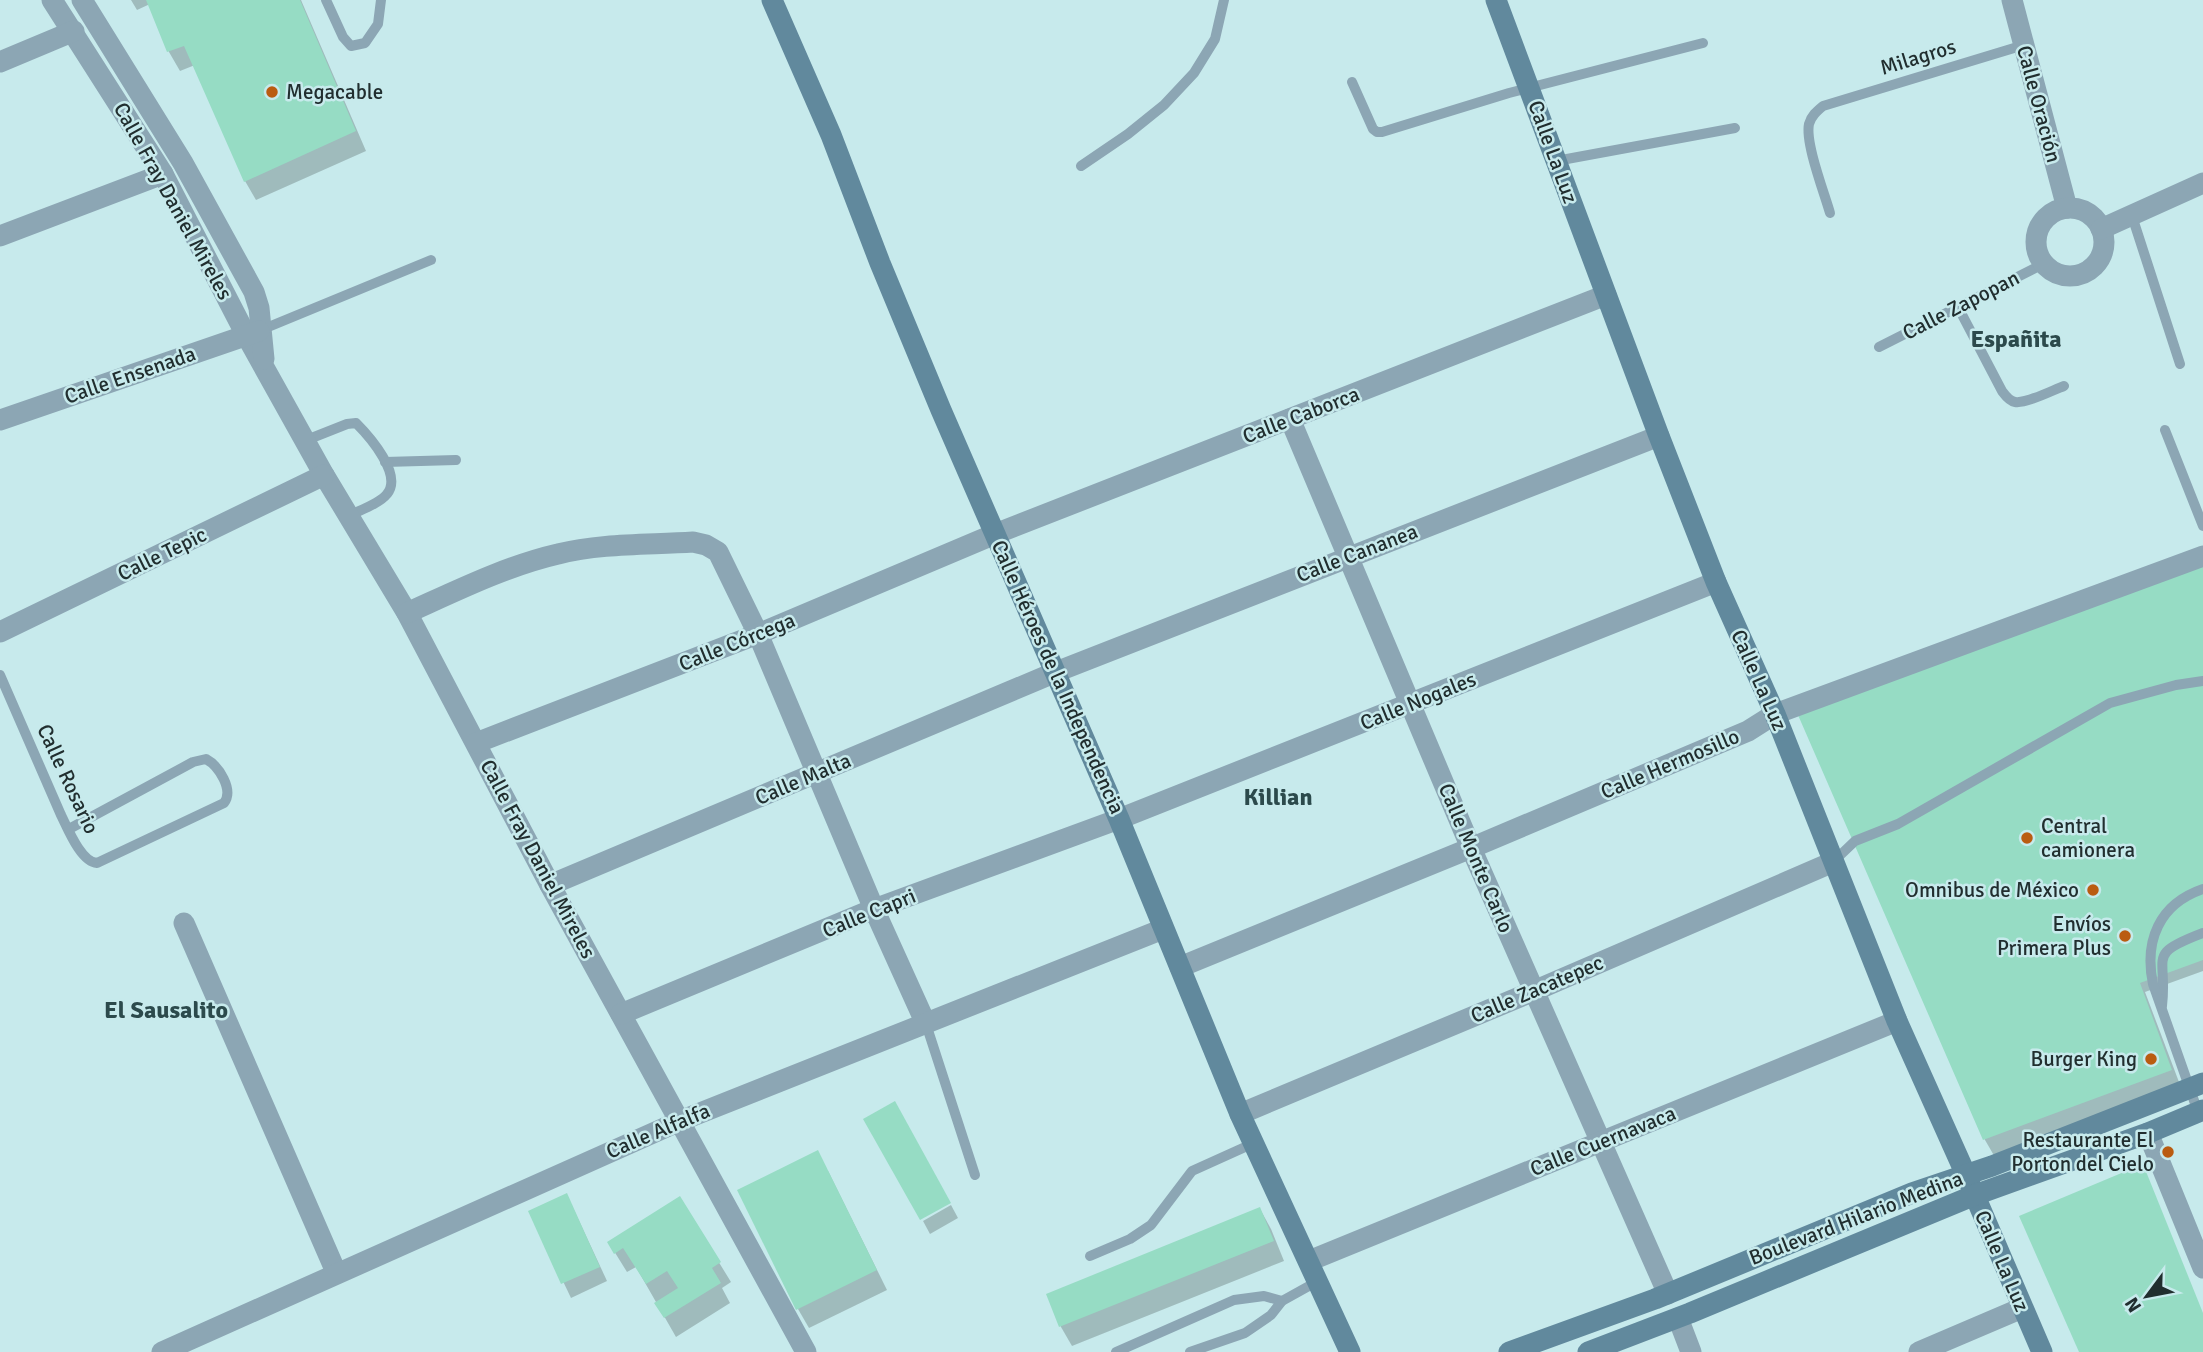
<svg xmlns="http://www.w3.org/2000/svg" width="2203" height="1352" font-family="Signika,sans-serif">
<style>
.shadow{fill:#0003}
.building{fill:#96dcc4}
.lines{fill:none;stroke-linecap:round;stroke-linejoin:round}
.lane{stroke:#8ca6b4;stroke-width:10}
.street{stroke:#8ca6b4;stroke-width:21}
.secondary{stroke:#61899d;stroke-width:21}
.poi-dot{fill:#ba5c11;stroke:#c7eaec;stroke-width:2.5}
.labels{text-anchor:middle;dominant-baseline:central;stroke-width:5;stroke-linejoin:round;paint-order:stroke}
.street-label{font-size:21px;fill:#212e2f;stroke:#c7eaec}
.poi-label{font-size:21px;fill:#212e2f;stroke:#c7eaec;text-anchor:end}
.quarter-label{font-size:24px;font-weight:bold;fill:#2c4a4c;stroke:#c7eaec}
</style>
<rect width="100%" height="100%" fill="#c7eaec"/>
<g class="shadow">
<polygon points="131,0 301,0 366,151 256,200 245,181 195,65 180,71 169,52 150,4 137,10"/>
<polygon points="2203,568 2203,971 2145,992 2182,1090 1996,1159 1985,1140 1948,1053"/>
<polygon points="828,1171 887,1290 809,1328 798,1309"/>
<polygon points="680,1199 731,1282 722,1288 730,1303 676,1337 636,1267 627,1272 609,1243"/>
<polygon points="951,1205 958,1218 930,1234 923,1221"/>
<polygon points="1260,1209 1271,1229 1284,1261 1072,1346 1061,1327 1048,1295"/>
<polygon points="574,1210 607,1281 571,1298 530,1212"/>
</g>
<g class="building">
<polygon points="146,0 300,0 356,131 244,182 184,46 167,52"/>
<polygon points="2203,566 2203,960 2140,983 2172,1070 1983,1140 1798,715"/>
<polygon points="895,1101 951,1203 920,1220 863,1119"/>
<polygon points="818,1150 877,1270 796,1310 737,1190"/>
<polygon points="2143,1164 2203,1313 2203,1352 2079,1352 2019,1216"/>
<polygon points="567,1193 600,1267 561,1284 528,1211"/>
<polygon points="680,1196 721,1262 712,1268 721,1283 664,1318 654,1303 678,1288 667,1271 646,1284 623,1248 614,1254 607,1242"/>
<polygon points="1260,1207 1274,1241 1059,1327 1046,1294"/>
</g>
<g class="lines">
<g class="lane">
<polyline points="326,0 343,37 351,46 365,43 378,24 381,0"/>
<polyline points="1352,82 1373,129 1377,132 1382,132 1509,93 1703,43"/>
<polyline points="1556,161 1735,128"/>
<polyline points="1081,166 1128,134 1164,105 1194,73 1215,39 1224,0"/>
<path d="M 1830,213 C 1824,192 1805,143 1809,124 C 1811,116 1817,111 1823,106 L 2024,45"/>
<polyline points="2132,216 2180,364"/>
<path d="M 1958,307 L 2002,391 C 2005,395 2009,401 2015,402 C 2026,404 2053,390 2064,386"/>
<polyline points="261,330 431,260"/>
<polyline points="1879,347 2043,264"/>
<polyline points="2165,430 2203,526"/>
<path d="M 304,441 L 347,424 L 356,423 C 370,437 403,475 387,494 C 379,504 360,510 348,516"/>
<polyline points="385,462 456,460"/>
<path d="M 0,675 L 61,815 C 68,829 81,862 97,863 L 224,803 C 234,790 219,766 206,759 L 193,762 L 69,829"/>
<polyline points="1833,862 1855,841 1898,824 2110,703 2176,685 2203,681"/>
<path d="M 2162,1006 C 2168,955 2145,955 2203,933"/>
<polyline points="926,1024 975,1175"/>
<path d="M 2198,1112 L 2153,984 C 2144,941 2159,904 2203,889"/>
<polyline points="1090,1256 1130,1239 1151,1225 1192,1171 1254,1143"/>
<polyline points="1116,1352 1234,1300 1264,1296 1282,1301"/>
<polyline points="1190,1352 1245,1333 1271,1315 1282,1301 1318,1281"/>
</g>
<g class="street">
<polyline points="52,0 163,174 246,335 324,475 407,613 550,885 806,1352"/>
<polyline points="82,0 183,163 254,292 259,308 264,359"/>
<polyline points="2012,0 2067,208"/>
<polyline points="0,62 74,31"/>
<circle cx="2070" cy="242" r="34"/>
<polyline points="2101,229 2203,183"/>
<polyline points="0,236 163,174"/>
<polyline points="1290,419 1471,848 1668,1294"/>
<polyline points="0,420 259,331"/>
<path d="M 407,613 C 456,591 506,566 558,554 C 601,543 649,545 693,542 L 706,545 L 718,552 L 758,634 L 874,909 L 926,1024"/>
<polyline points="0,632 324,475"/>
<polyline points="476,743 758,634 995,534 1606,295"/>
<polyline points="550,885 1056,672 1659,436"/>
<polyline points="184,923 336,1272"/>
<polyline points="1180,967 1471,848 1748,731 1775,714 2203,556"/>
<polyline points="621,1014 874,909 1119,819 1716,582"/>
<polyline points="1240,1114 1534,991 1833,862"/>
<polyline points="2148,1133 2203,1268"/>
<polyline points="1309,1261 1897,1021"/>
<polyline points="1678,1318 1691,1352"/>
<polyline points="162,1352 680,1121 1163,929"/>
<polyline points="1919,1352 2022,1308"/>
</g>
<g class="secondary">
<polyline points="772,0 831,135 880,263 941,410 1119,819 1240,1114 1350,1352"/>
<polyline points="1496,0 1659,436 1716,582 1775,714 1897,1021 1966,1175 2042,1352"/>
<polyline points="1509,1352 1655,1299 1912,1193 1992,1166 2203,1083"/>
<polyline points="1588,1352 1690,1313 1975,1195 2148,1133 2203,1110"/>
</g>
</g>
<g class="poi-dot">
<circle cx="272" cy="92" r="7"/>
<circle cx="2027" cy="838" r="7"/>
<circle cx="2093" cy="890" r="7"/>
<circle cx="2125" cy="936" r="7"/>
<circle cx="2151" cy="1059" r="7"/>
<circle cx="2168" cy="1152" r="7"/>
</g>
<g class="labels">
<g class="street-label">
<text transform="translate(1918 57) rotate(-17)">Milagros</text>
<text transform="translate(2039 104) rotate(75)">Calle Oración</text>
<text transform="translate(1553 152) rotate(70)">Calle La Luz</text>
<text transform="translate(173 201) rotate(61)">Calle Fray Daniel Mireles</text>
<text transform="translate(1961 305) rotate(-27)">Calle Zapopan</text>
<text transform="translate(130 375) rotate(-19)">Calle Ensenada</text>
<text transform="translate(1301 415) rotate(-21)">Calle Caborca</text>
<text transform="translate(1357 553) rotate(-21)">Calle Cananea</text>
<text transform="translate(162 554) rotate(-26)">Calle Tepic</text>
<text transform="translate(737 642) rotate(-22)">Calle Córcega</text>
<text transform="translate(1058 677) rotate(66)">Calle Héroes de la Independencia</text>
<text transform="translate(1759 680) rotate(66)">Calle La Luz</text>
<text transform="translate(1418 701) rotate(-22)">Calle Nogales</text>
<text transform="translate(1670 764) rotate(-23)">Calle Hermosillo</text>
<text transform="translate(68 779) rotate(65)">Calle Rosario</text>
<text transform="translate(803 779) rotate(-23)">Calle Malta</text>
<text transform="translate(1476 858) rotate(67)">Calle Monte Carlo</text>
<text transform="translate(538 859) rotate(62)">Calle Fray Daniel Mireles</text>
<text transform="translate(869 913) rotate(-22)">Calle Capri</text>
<text transform="translate(1537 989) rotate(-23)">Calle Zacatepec</text>
<text transform="translate(658 1131) rotate(-23)">Calle Alfalfa</text>
<text transform="translate(1603 1141) rotate(-22)">Calle Cuernavaca</text>
<text transform="translate(1856 1218) rotate(-21)">Boulevard Hilario Medina</text>
<text transform="translate(2002 1261) rotate(67)">Calle La Luz</text>
</g>
<g class="poi-label">
<text x="286" y="92" text-anchor="start">Megacable</text>
<text x="2041" y="826" text-anchor="start">Central<tspan x="2041" dy="24">camionera</tspan></text>
<text x="2079" y="890">Omnibus de México</text>
<text x="2111" y="924">Envíos<tspan x="2111" dy="24">Primera Plus</tspan></text>
<text x="2137" y="1059">Burger King</text>
<text x="2154" y="1140">Restaurante El<tspan x="2154" dy="24">Porton del Cielo</tspan></text>
</g>
<g class="quarter-label">
<text x="2016" y="339">Españita</text>
<text x="1278" y="797">Killian</text>
<text x="166" y="1010">El Sausalito</text>
</g>
</g>
<g transform="translate(2147 1296) rotate(238)" stroke="#c7eaec" stroke-width="5" paint-order="stroke">
<path d="M0-5L12 26L0 18L-12 26Z" fill="#212e2f"/>
<text y="-10" font-size="19" font-weight="bold" text-anchor="middle" fill="#212e2f">N</text>
</g>
</svg>
